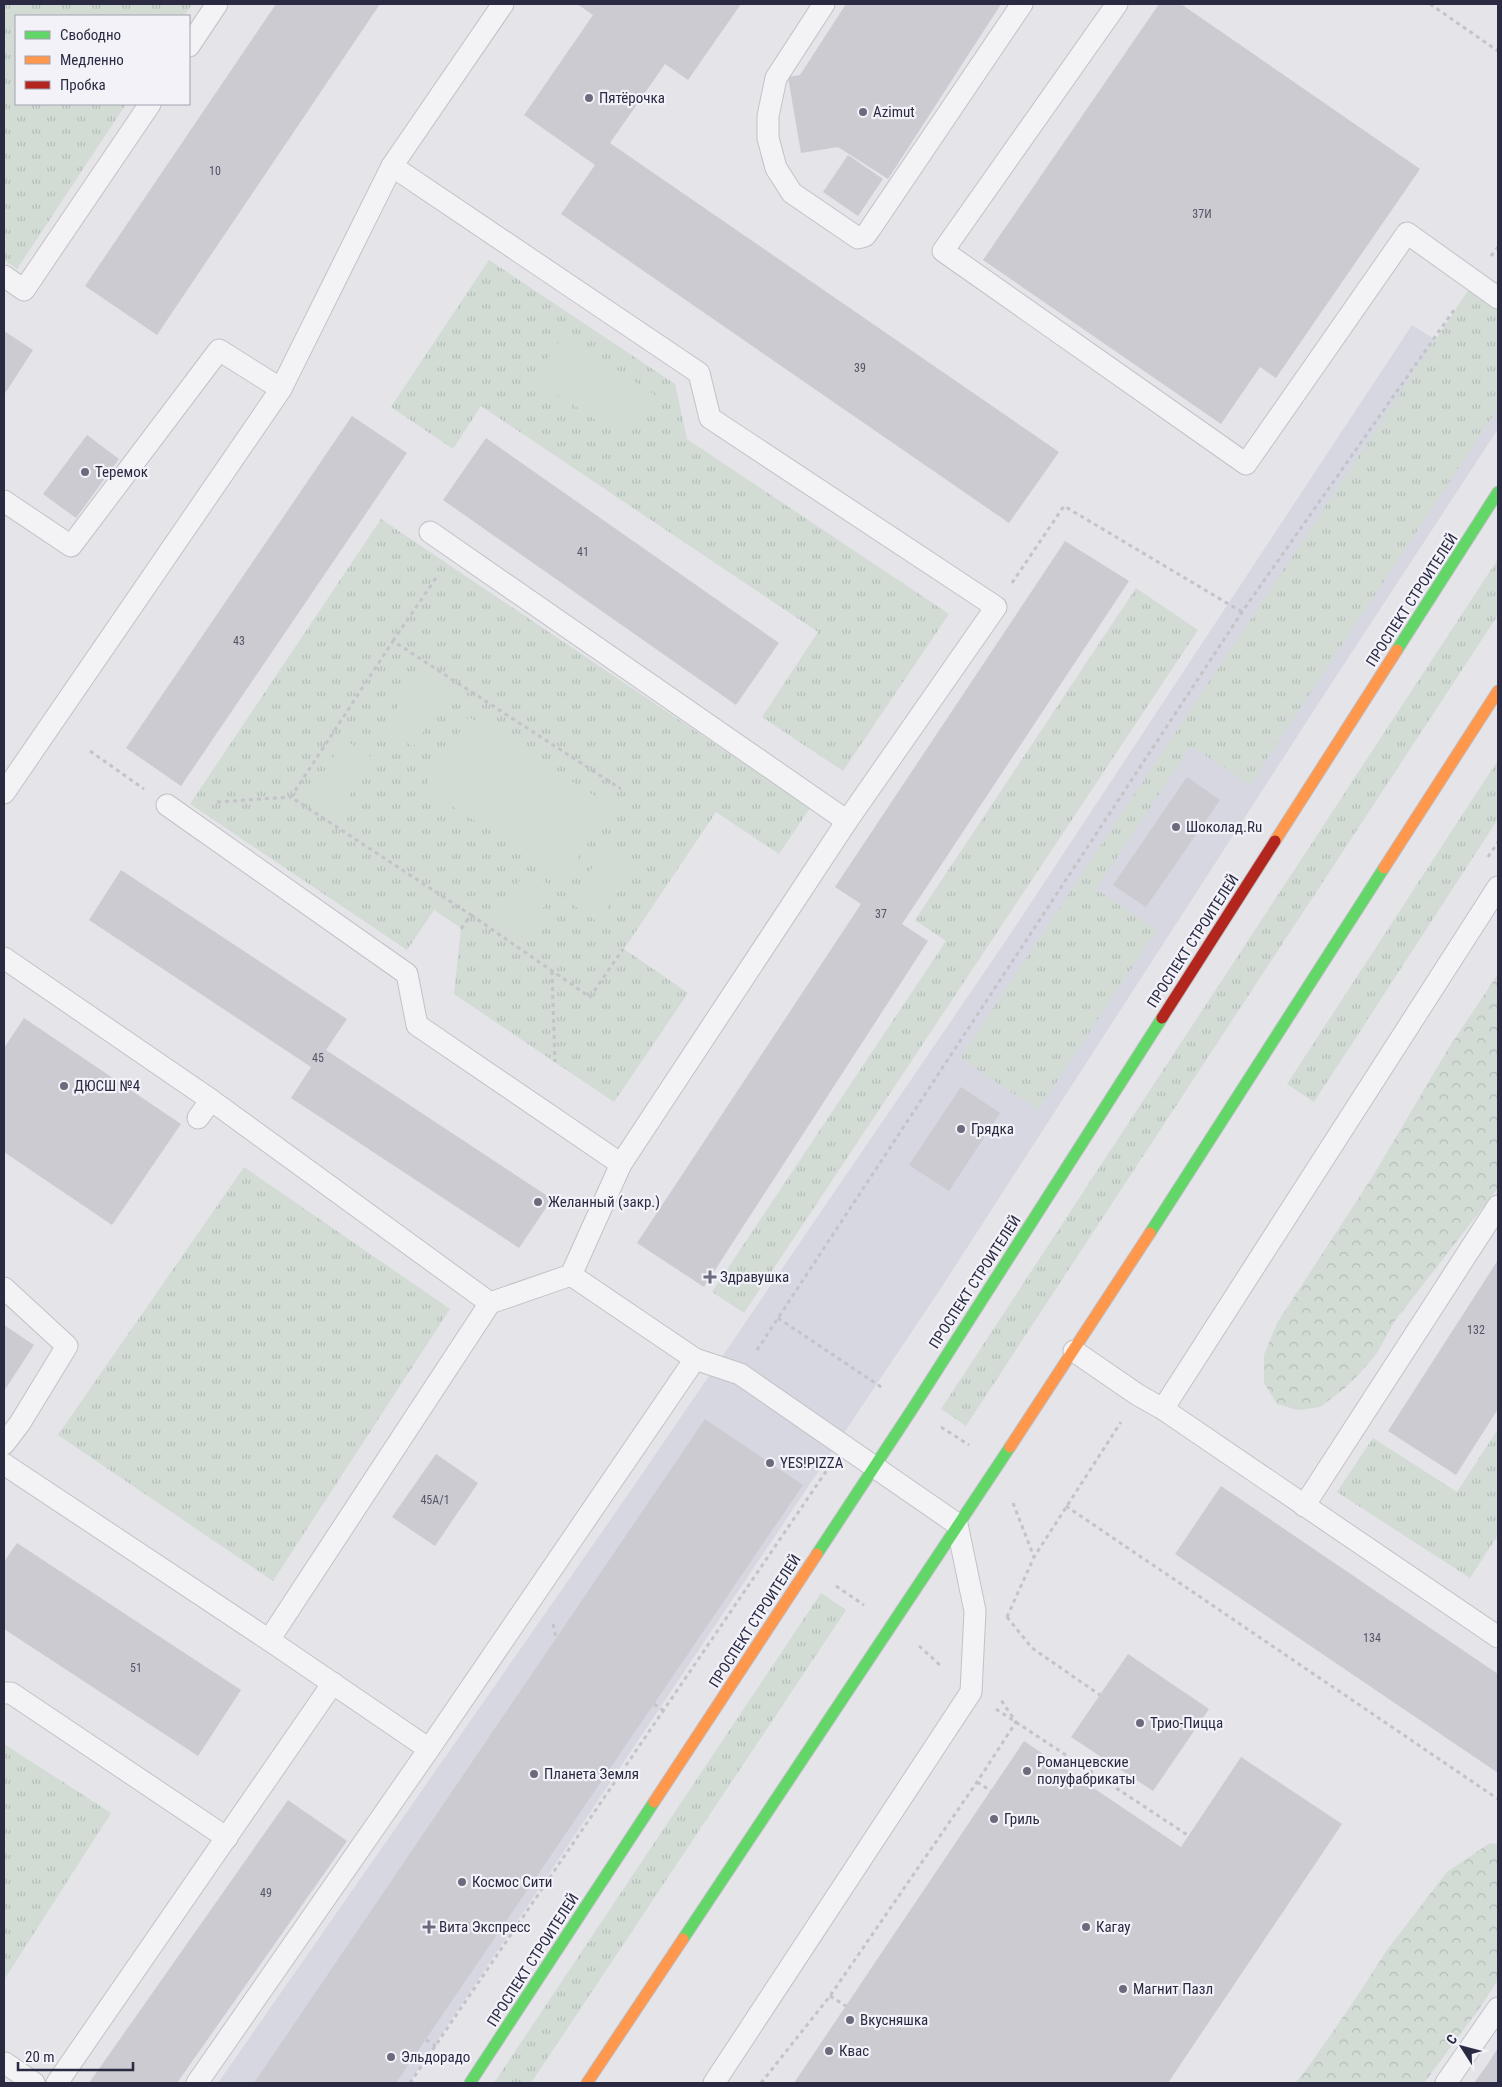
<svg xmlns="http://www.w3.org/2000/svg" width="1502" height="2087" font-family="'Roboto Condensed',sans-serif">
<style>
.built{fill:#d7d7e1}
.grass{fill:url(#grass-tufts)}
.forest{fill:url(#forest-crowns)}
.green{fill:#d2dcd5}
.building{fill:#cbcbd1}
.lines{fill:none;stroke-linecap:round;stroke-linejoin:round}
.lane-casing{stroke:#c1c1c7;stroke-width:23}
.fast-casing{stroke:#c0c0c7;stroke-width:13}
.slow-casing{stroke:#c0c0c7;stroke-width:13}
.jam-casing{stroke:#c0c0c7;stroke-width:13}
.path{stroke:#c3c3c9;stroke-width:3;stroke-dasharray:4 4;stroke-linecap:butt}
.lane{stroke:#f3f3f6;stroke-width:21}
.fast{stroke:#63d668;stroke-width:11}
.slow{stroke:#ff974d;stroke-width:11}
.jam{stroke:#b3261e;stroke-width:11}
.poi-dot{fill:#6b6b7d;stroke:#f2f2f8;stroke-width:2}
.labels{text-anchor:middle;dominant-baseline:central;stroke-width:4.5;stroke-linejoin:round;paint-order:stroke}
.number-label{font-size:12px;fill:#545468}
.poi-label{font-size:15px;fill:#2a2a43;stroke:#f2f2f8;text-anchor:start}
.street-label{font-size:15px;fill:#2a2a43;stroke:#f2f2f8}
</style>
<defs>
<pattern id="grass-tufts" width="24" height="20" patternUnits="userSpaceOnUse" patternTransform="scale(1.25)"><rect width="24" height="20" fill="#d2dcd5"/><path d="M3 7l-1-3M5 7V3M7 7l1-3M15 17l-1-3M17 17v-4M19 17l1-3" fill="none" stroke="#b4bdb8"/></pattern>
<pattern id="forest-crowns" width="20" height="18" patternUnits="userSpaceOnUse" patternTransform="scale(1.25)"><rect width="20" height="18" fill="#d2dcd5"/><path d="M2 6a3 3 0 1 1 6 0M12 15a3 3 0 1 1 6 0" fill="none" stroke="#b4bdb8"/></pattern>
</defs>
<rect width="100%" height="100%" fill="#e4e4e9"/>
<polygon class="built" points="1412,325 1498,379 1498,429 1320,701 941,1288 409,2083 218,2083 627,1496 1009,936"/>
<g class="grass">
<polygon points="4,4 192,4 184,16 16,16 16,104 126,104 17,269 4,260"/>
<polygon points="489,260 675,384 687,439 949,614 843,771 762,717 818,632 481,406 453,449 391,407"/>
<polygon points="1469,289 1498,308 1498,408 1250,785 1191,746 1096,889 1157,930 1038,1110 960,1058"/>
<polygon points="381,519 810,808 779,854 716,812 624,949 688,993 614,1102 454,994 461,928 434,910 407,950 190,804"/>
<polygon points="1498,559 1498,615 966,1426 941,1409"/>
<polygon points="1136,588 1198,630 744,1313 712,1292 946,941 915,920"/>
<polygon points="1498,760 1498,819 1314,1102 1287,1084"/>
<polygon points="244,1167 450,1309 273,1581 58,1435"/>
<polygon points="1498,1429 1498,1535 1470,1578 1337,1492 1373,1438 1457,1492"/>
<polygon points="821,1593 846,1610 531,2083 494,2083"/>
<polygon points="4,1744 111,1813 4,1980"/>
</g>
<g class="forest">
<polygon points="1498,974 1498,1188 1394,1322 1377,1353 1361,1372 1345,1388 1320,1407 1298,1410 1277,1404 1264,1383 1264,1355 1277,1323 1373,1176 1448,1049"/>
<polygon points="1490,1843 1498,1844 1498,1980 1479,2009 1424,2083 1295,2083 1306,2070 1350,2007 1387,1950 1447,1872"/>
</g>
<g class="green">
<polygon points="564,334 656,396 626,440 534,379"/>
<polygon points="421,673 450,692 413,747 384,727"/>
<polygon points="469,717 611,806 566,877 424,789"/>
<polygon points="345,740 374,759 337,814 308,795"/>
<polygon points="606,847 635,867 598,922 569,902"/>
<polygon points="527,870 556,889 519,944 490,925"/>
</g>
<g class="building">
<polygon points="276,4 380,4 157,335 85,286"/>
<polygon points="577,4 741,4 688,80 665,64 610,143 1059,452 1009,523 561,214 595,165 524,115 593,15"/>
<polygon points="846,4 1001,4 888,179 838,147 801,153 788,77 800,75"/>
<polygon points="1159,4 1181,4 1420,169 1276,378 1260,367 1221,424 983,260"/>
<polygon points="848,155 883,179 858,216 823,192"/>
<polygon points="4,331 33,350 4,395"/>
<polygon points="352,416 407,453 181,786 126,748"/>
<polygon points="87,435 119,459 76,518 43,494"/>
<polygon points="486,438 779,643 736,705 443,500"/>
<polygon points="1065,541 1129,581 902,924 928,941 704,1287 637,1243 861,904 835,887"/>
<polygon points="1187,777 1220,800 1146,907 1113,885"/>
<polygon points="121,870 347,1019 326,1050 552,1199 519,1248 291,1098 311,1067 89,920"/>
<polygon points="24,1018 181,1124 112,1225 4,1152 4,1048"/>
<polygon points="961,1087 1000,1113 949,1191 909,1165"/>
<polygon points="1498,1260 1498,1409 1456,1475 1388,1431"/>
<polygon points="4,1325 34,1345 4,1391"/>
<polygon points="705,1419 803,1485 396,2083 254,2083"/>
<polygon points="436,1454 478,1483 435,1546 392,1517"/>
<polygon points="1221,1486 1498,1674 1498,1773 1175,1554"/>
<polygon points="17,1543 241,1690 198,1756 4,1629 4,1562"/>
<polygon points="1128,1654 1209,1709 1153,1791 1071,1737"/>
<polygon points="1024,1741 1181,1847 1241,1757 1342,1824 1168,2083 794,2083"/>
<polygon points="288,1800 347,1841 177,2083 89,2083"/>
<polygon points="1498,2048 1498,2083 1474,2083 1487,2065"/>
</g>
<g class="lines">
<g class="lane-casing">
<g id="lane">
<polyline points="824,4 776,78 768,116 768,138 776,168 792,193 858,238 865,236 870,229 1022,4"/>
<polyline points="1117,4 943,251 1246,464 1407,233 1498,298"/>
<polyline points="189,46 217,4"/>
<polyline points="4,276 24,290 150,104"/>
<polyline points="4,501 71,546 219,350 281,389"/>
<polyline points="430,532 847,821"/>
<polyline points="4,793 281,389 392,166 503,4"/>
<polyline points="167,805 407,974 417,1025 621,1164"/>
<polyline points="4,958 211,1100 490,1303"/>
<polyline points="198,1118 211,1100"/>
<polyline points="571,1275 695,1359 740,1374 957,1524 975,1611 971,1692 714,2083"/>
<polyline points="4,1288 67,1346 20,1423 4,1444"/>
<polyline points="1074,1351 1138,1395 1163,1409 1498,1637"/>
<polyline points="1163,1409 1498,887"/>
<polyline points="4,1464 269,1640 429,1749"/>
<polyline points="1304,1506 1498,1206"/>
<polyline points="269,1640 490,1303 571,1275 621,1164 847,821 996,607 710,418 699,373 392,166"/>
<polyline points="4,1693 11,1693 227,1838"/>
<polyline points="4,2064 5,2063 34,2083"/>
<polyline points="57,2083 333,1683"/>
<polyline points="197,2083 429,1749 695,1359"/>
<polyline points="1446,2083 1498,2008"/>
</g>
</g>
<g class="fast-casing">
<g id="fast">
<polyline points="1397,650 1498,492"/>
<polyline points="1150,1233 1384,868"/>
<polyline points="817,1554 913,1408 1162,1018"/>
<polyline points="683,1939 1010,1447"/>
<polyline points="470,2083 654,1802"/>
</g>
</g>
<g class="slow-casing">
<g id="slow">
<polyline points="1275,841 1397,650"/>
<polyline points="1384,868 1498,691"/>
<polyline points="1010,1447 1150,1233"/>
<polyline points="654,1802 817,1554"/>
<polyline points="587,2083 683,1939"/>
</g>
</g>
<g class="jam-casing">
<polyline id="jam" points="1162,1018 1275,841"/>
</g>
<g class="path">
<polyline points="1430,4 1498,51"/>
<polyline points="1491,256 1498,247"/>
<polyline points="1012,583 1064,506 1242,612"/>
<polyline points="393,641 438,575"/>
<polyline points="90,751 144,789"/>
<polyline points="217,802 291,797"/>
<polyline points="1488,857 1498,842"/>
<polyline points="471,915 590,997 623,949"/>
<polyline points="461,929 471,915 291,797 393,641 621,789"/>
<polyline points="552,971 555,1062"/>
<polyline points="778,1318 884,1389"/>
<polyline points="757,1350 1242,612 1456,307"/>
<polyline points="941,1427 969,1445"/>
<polyline points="1013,1503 1034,1557"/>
<polyline points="1066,1506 1498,1799"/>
<polyline points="836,1586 864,1605"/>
<polyline points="1007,1617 1034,1557 1121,1422"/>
<polyline points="1007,1617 1032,1648 1100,1695"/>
<polyline points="553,1624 556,1638"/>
<polyline points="919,1646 940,1665"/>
<polyline points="654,1704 664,1711"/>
<polyline points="996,1709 1189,1836"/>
<polyline points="977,1782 991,1791"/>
<polyline points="830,1996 846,2006"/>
<polyline points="426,2040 436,2046"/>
<polyline points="410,2083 827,1470"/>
<polyline points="761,2083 830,1996 977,1782 1016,1722 1001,1700"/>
</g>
<use href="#lane" class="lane"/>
<use href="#fast" class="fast"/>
<use href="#slow" class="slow"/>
<use href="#jam" class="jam"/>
</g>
<g class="poi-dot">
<circle cx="589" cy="98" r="5"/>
<circle cx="863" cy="112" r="5"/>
<circle cx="85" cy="472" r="5"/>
<circle cx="1176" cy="827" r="5"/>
<circle cx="64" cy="1086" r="5"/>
<circle cx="961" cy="1129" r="5"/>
<circle cx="538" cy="1202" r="5"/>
<path d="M707.5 1269.5h5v5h5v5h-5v5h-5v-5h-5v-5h5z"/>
<circle cx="770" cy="1463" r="5"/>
<circle cx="1140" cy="1723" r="5"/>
<circle cx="1027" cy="1771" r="5"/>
<circle cx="534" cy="1774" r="5"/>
<circle cx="994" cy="1819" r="5"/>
<circle cx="462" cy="1882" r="5"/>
<path d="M426.5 1919.5h5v5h5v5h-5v5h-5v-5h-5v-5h5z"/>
<circle cx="1086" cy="1927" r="5"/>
<circle cx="1123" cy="1989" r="5"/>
<circle cx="850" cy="2020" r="5"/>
<circle cx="829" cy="2051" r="5"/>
<circle cx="391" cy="2057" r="5"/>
</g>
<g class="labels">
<g class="number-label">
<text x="215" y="171">10</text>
<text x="1202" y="214">37И</text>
<text x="860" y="368">39</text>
<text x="583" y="552">41</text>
<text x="239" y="641">43</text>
<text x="881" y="914">37</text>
<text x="318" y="1058">45</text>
<text x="1476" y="1330">132</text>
<text x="435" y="1500">45А/1</text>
<text x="1372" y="1638">134</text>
<text x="136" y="1668">51</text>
<text x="266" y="1893">49</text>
</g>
<g class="poi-label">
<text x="599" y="98">Пятёрочка</text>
<text x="873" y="112">Azimut</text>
<text x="95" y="472">Теремок</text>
<text x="1186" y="827">Шоколад.Ru</text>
<text x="74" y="1086">ДЮСШ №4</text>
<text x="971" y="1129">Грядка</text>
<text x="548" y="1202">Желанный (закр.)</text>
<text x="720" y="1277">Здравушка</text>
<text x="780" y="1463">YES!PIZZA</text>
<text x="1150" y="1723">Трио-Пицца</text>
<text x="1037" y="1762">Романцевские<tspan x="1037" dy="17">полуфабрикаты</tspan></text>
<text x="544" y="1774">Планета Земля</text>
<text x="1004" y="1819">Гриль</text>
<text x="472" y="1882">Космос Сити</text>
<text x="439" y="1927">Вита Экспресс</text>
<text x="1096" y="1927">Кагау</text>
<text x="1133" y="1989">Магнит Пазл</text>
<text x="860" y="2020">Вкусняшка</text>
<text x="839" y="2051">Квас</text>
<text x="401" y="2057">Эльдорадо</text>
</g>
<g class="street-label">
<text transform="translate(1412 600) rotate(-57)">ПРОСПЕКТ СТРОИТЕЛЕЙ</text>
<text transform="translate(1193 941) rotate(-57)">ПРОСПЕКТ СТРОИТЕЛЕЙ</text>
<text transform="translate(975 1282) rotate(-57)">ПРОСПЕКТ СТРОИТЕЛЕЙ</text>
<text transform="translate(755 1621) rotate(-57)">ПРОСПЕКТ СТРОИТЕЛЕЙ</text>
<text transform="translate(533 1960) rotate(-57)">ПРОСПЕКТ СТРОИТЕЛЕЙ</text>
</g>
</g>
<rect width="1502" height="2087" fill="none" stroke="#2a2a43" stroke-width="10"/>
<rect x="15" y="15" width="175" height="90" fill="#f2f2f8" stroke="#a2a2b0"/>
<rect x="25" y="31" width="25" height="8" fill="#63d668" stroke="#a2a2b0"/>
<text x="60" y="40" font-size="15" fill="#2a2a43">Свободно</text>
<rect x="25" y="56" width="25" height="8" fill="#ff974d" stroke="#a2a2b0"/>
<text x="60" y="65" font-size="15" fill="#2a2a43">Медленно</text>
<rect x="25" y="81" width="25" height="8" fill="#b3261e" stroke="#a2a2b0"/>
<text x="60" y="90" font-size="15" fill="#2a2a43">Пробка</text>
<g transform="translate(1462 2047) rotate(306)" stroke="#f2f2f8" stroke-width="4" paint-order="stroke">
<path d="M0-4L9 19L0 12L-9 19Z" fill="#2a2a43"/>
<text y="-8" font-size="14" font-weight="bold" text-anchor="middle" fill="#2a2a43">С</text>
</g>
<path d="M18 2062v8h115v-8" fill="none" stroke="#2a2a43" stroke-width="2.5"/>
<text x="25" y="2062" font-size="15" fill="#2a2a43" stroke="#f2f2f8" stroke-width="4" paint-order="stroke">20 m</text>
</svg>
